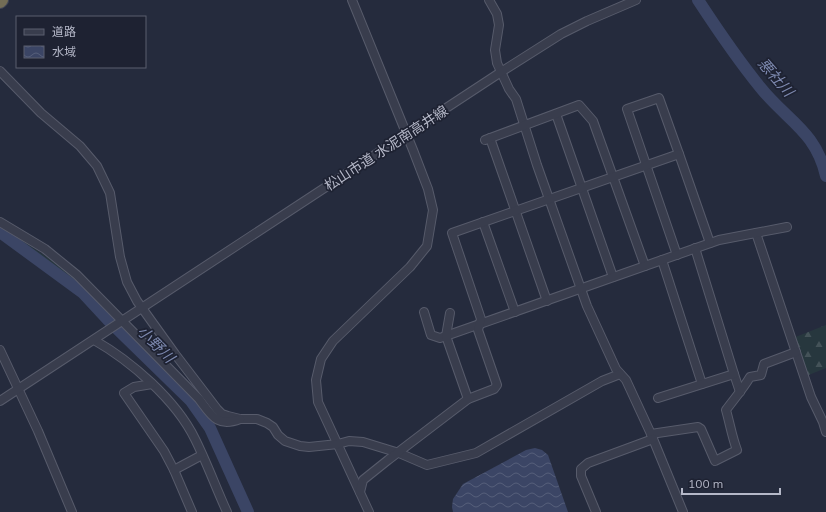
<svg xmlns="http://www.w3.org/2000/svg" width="826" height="512" font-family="Mulish,'Noto Sans JP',sans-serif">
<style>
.grass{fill:#27373e}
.forest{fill:url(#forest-firs)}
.water{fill:url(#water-waves)}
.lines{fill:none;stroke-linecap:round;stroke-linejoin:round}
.river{stroke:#3b4565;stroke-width:12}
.minor-casing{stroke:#575b6b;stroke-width:10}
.highway-casing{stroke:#444858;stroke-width:14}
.minor{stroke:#393d4d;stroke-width:8}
.highway{stroke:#736d56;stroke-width:12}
.labels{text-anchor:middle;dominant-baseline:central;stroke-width:3.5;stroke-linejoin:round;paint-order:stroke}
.street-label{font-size:14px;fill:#b5b8c8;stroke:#1e2232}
.water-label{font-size:15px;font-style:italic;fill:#7d89af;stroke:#1e2232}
</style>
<defs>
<pattern id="forest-firs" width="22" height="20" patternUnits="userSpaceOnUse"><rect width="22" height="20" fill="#27373e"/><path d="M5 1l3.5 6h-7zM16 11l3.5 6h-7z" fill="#445258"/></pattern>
<pattern id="water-waves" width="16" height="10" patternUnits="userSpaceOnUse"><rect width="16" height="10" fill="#3b4565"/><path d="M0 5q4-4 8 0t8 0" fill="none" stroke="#555e7a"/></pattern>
</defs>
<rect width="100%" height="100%" fill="#252b3d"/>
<path class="grass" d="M 0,227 C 30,245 59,264 85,288 C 93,295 101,302 106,311 L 204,410 L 211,421 L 251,512 L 242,512 L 210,441 L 202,425 L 191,410 L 171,387 L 100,317 C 88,309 81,298 71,288 C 58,276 35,257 20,251 L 20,250 L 0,237 Z"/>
<polygon class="forest" points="826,325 826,368 806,376 793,338"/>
<polygon class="water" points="535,448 542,450 548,455 568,512 453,512 452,507 453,499 463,484 526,450"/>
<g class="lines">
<g class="river">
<path d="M 698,0 C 717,29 738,60 760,87 C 786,120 816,131 826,176"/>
<polyline points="0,232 83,293 108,320 191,401 210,428 248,512"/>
</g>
<g class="minor-casing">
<g id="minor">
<polyline points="352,0 413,150 428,189 433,210 427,246 410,267 333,341 321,359 316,380 318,402 369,512"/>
<polyline points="489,0 497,14 499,25 495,50 497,63 509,89 516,99 537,165 587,306 616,369 626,380 651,434 683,512"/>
<polyline points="0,71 41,113 80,146 97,166 110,193 120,257 127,282 137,301 175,354 217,409 222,414 228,416 240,419 257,419 267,423 273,427 278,435 285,441 300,446 309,447 338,444 349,441 363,442 399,453 427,465 476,453 602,381 620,374"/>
<polyline points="556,114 613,277"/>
<polyline points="490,138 547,301"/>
<polyline points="485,140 579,105 593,121 645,266"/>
<path d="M 0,222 L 45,249 L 77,275 L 199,399 C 211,415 217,428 240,419"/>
<polyline points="483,222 515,312"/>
<polyline points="756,233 811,397 823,422 826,432"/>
<polyline points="677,255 627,109 659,98 679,154"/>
<polyline points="662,260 702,384"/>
<polyline points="424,312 431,335 440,338 719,240 787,227"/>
<polyline points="450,313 446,336 468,399"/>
<path d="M 94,340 C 131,361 176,400 195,439 C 207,463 216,488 227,512"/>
<polyline points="0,350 38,431 72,512"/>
<polyline points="734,374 740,392"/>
<polyline points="152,384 134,387 124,393 164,451 174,470 192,512"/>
<polyline points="658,398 734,374 695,248"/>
<polyline points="0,401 501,72 561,34 587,21 636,0"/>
<path d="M 651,434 L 698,427 L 701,429 L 715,461 L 737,450 C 732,437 730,424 726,410 C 734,399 743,389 750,377 L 761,375 L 764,364 L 796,352"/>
<polyline points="174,470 202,455"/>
<polyline points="360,492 363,480 388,460 468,399 494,389 497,385 478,330 481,319 452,233 679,154 710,243"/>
<polyline points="596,512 581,476 581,469 588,463 653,439"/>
</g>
</g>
<g class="highway-casing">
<polyline id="highway" points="0,2 2,0"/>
</g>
<use href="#minor" class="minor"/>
<use href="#highway" class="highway"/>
</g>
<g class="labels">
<g class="street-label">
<text transform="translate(386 148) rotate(-33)">松山市道 水泥南高井線</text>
</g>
<g class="water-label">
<text transform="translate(776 77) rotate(49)">悪社川</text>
<text transform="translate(156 344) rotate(45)">小野川</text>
</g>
</g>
<rect x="16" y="16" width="130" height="52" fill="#1e2232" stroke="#5a5e6e"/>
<rect x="24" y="29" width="20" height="6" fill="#393d4d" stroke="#5a5e6e"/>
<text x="52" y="36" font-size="12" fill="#b5b8c8">道路</text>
<rect x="24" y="46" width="20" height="12" fill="url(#water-waves)" stroke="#5a5e6e"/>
<text x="52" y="56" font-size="12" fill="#b5b8c8">水域</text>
<path d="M682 488v6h98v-6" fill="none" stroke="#b5b8c8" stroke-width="2"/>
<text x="688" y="488" font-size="12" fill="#b5b8c8" stroke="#1e2232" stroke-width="3" paint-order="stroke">100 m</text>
</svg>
